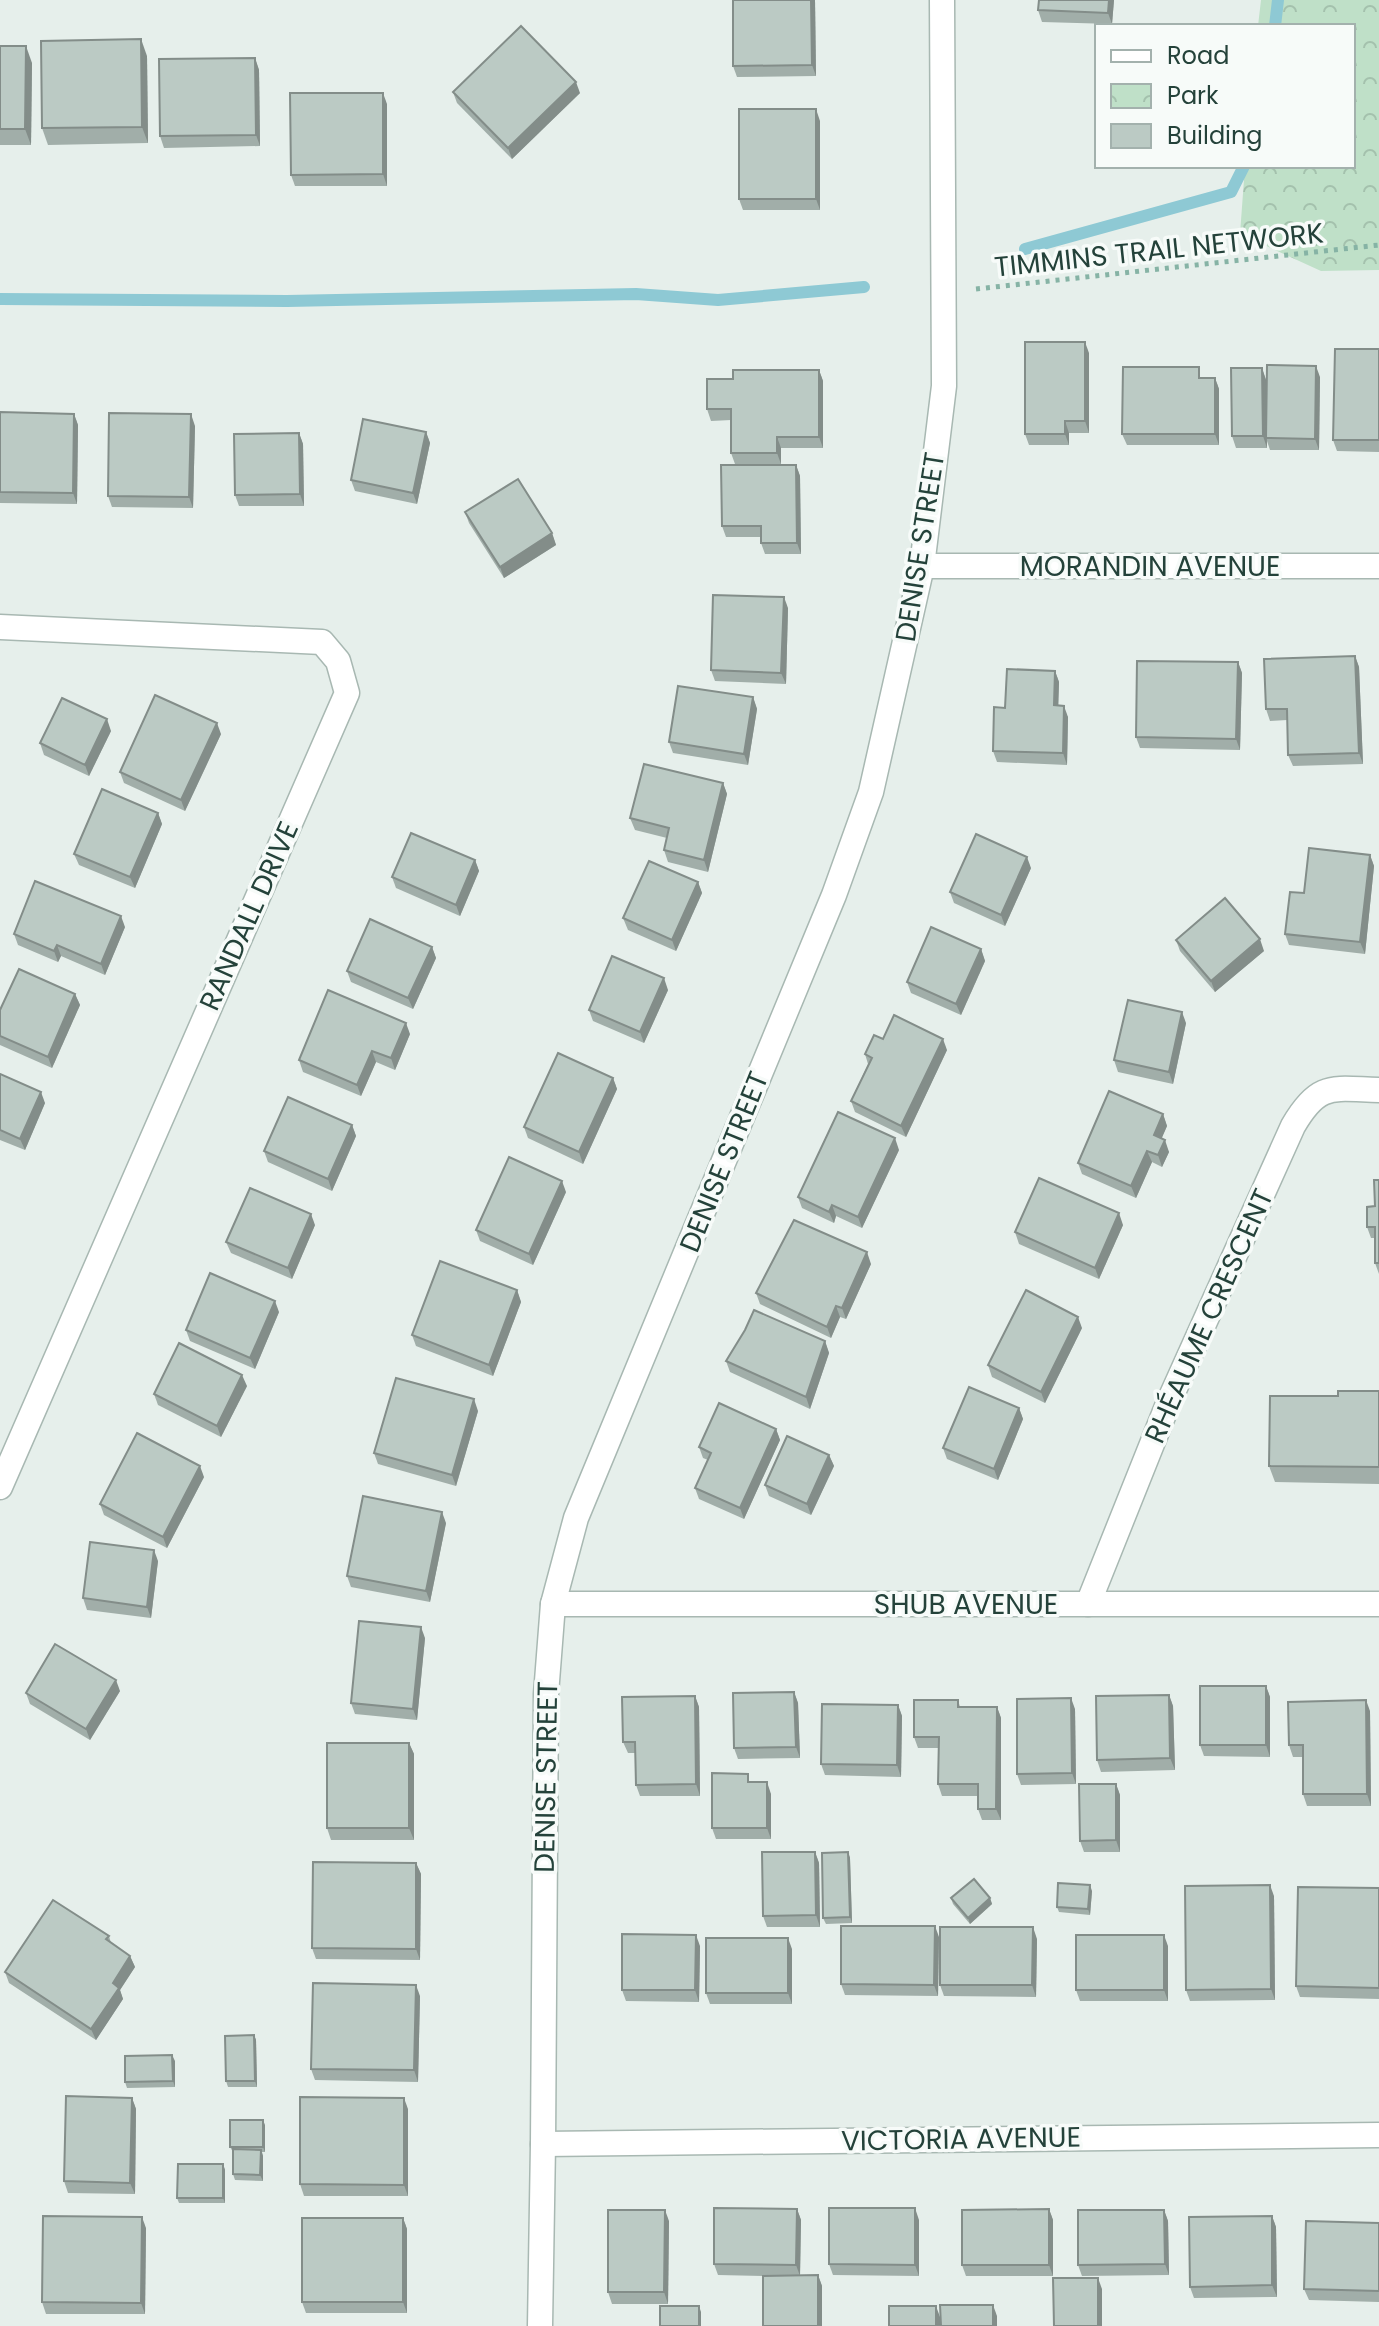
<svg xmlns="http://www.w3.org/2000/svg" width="1379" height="2326" font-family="Poppins,sans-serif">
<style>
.park{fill:url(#park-crowns)}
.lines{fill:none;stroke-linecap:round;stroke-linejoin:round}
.stream{stroke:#8ec9d4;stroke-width:12}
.minor-casing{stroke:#a8b8b2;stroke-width:27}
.path{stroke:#86b3a5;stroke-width:5;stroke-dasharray:4 6;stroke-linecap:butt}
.minor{stroke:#fff;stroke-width:24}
.wall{fill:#a1aea9}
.shaded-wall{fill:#838d89}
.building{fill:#bbcac4;stroke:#838d89;stroke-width:2}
.labels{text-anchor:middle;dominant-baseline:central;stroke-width:7;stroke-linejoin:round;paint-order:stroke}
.street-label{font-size:28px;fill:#24423a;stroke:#f7fbf9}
</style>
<defs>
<pattern id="park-crowns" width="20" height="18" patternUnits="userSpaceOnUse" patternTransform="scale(2)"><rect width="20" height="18" fill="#bfe0c8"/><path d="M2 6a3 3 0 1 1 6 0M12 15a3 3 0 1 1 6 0" fill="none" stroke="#a4c1ad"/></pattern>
</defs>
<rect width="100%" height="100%" fill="#e6efeb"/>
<polygon class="park" points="1261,0 1379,0 1379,270 1321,271 1240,234 1245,166 1353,166 1353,26 1258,26"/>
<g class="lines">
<g class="stream">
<polyline points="1275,26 1278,0"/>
<polyline points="1025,249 1231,192 1244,166"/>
<polyline points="0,299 287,301 636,294 718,300 864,287"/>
</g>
<g class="minor-casing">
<g id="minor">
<polyline points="922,566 1379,566"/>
<polyline points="0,627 322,642 338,661 347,693 0,1487"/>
<polyline points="553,1604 1379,1604"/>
<path d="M 1088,1604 L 1170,1399 L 1293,1126 C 1319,1081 1333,1089 1379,1090"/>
<polyline points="543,2144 1379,2135"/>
<polyline points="540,2326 543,2144 546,1694 553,1604 576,1518 834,895 871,792 922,566 944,386 942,0"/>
</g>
</g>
<polyline class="path" points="976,289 1379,245"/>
<use href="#minor" class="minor"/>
</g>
<g class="wall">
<polygon points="815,0 816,76 737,77 733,66"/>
<polygon points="1114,0 1112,24 1042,22 1038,10"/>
<polygon points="0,46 32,63 31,145 0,145"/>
<polygon points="147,56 148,143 48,145 42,128"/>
<polygon points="255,58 259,70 260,146 164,148 160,136"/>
<polygon points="453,92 580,93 512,159 457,103"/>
<polygon points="387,104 387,186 295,186 291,175"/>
<polygon points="820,121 820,210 743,210 739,199"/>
<polygon points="1379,349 1379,452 1337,451 1333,440"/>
<polygon points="1089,353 1089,433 1069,433 1069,445 1029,445 1025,434"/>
<polygon points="1262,368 1266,380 1320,377 1319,450 1270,450 1267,441 1267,448 1236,448 1232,436"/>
<polygon points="819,370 823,381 823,448 781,448 781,464 735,464 731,453 731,420 711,421 707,409 733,379"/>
<polygon points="1203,378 1215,378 1219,389 1219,445 1127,445 1122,434"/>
<polygon points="0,412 74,414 78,425 77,504 0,503"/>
<polygon points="195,426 193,508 112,507 108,496"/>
<polygon points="426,432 430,443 417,504 355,491 351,480"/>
<polygon points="299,433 303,444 304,506 239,506 235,495"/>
<polygon points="796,465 800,476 801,554 765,554 761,543 761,537 726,537 722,526"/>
<polygon points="465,512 552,533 556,545 504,578 469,523"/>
<polygon points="788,608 786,684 715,681 711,670"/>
<polygon points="1355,656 1359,667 1363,764 1293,766 1288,755 1287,720 1270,721 1266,709"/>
<polygon points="1238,662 1242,673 1240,750 1140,748 1136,737"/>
<polygon points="1055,671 1059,682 1058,706 1068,717 1067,765 997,762 993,751 1005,708"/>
<polygon points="753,697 757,709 748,765 673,753 669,742"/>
<polygon points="111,731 89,776 44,755 40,743"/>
<polygon points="221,734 185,811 124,783 120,772"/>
<polygon points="723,783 727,794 708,872 668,862 664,850 667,838 635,830 630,818"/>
<polygon points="158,813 162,824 135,888 79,865 74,854"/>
<polygon points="1370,855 1374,866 1365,954 1289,945 1285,934 1304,893"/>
<polygon points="475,860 479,871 460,916 396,888 392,877"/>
<polygon points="1031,868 1005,926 954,903 950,892"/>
<polygon points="698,882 702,893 676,951 628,930 623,918"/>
<polygon points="125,927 105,975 61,956 58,962 18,945 14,934"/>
<polygon points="1176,940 1264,951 1215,992 1180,951"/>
<polygon points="432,947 436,958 413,1009 351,982 347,971"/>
<polygon points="981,949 985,961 961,1015 911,993 907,982"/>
<polygon points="668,990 644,1043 593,1021 589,1010"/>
<polygon points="75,994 80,1005 52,1068 0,1045 0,1010"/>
<polygon points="1186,1023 1173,1084 1118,1072 1114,1060"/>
<polygon points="410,1034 395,1070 376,1062 361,1096 303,1072 299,1060"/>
<polygon points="947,1050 906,1137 855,1112 851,1101 868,1064 865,1054"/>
<polygon points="0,1074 45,1103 25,1150 0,1140"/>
<polygon points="613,1078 617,1089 583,1164 528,1138 524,1127"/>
<polygon points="1163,1114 1167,1126 1161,1139 1169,1152 1162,1167 1152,1162 1136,1198 1082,1174 1078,1163"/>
<polygon points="352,1125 356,1136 332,1191 268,1162 264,1151"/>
<polygon points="899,1150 862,1228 836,1216 834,1223 802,1208 798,1197"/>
<polygon points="1379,1180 1379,1274 1375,1263 1375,1238 1371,1238 1367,1227 1375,1206"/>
<polygon points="566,1192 533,1265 480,1241 476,1230"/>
<polygon points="315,1225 292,1279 231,1253 226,1242"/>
<polygon points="1123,1225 1099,1279 1019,1244 1015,1232"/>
<polygon points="871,1264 846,1319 840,1317 831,1338 760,1304 756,1293"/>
<polygon points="517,1290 521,1302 493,1376 416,1346 412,1335"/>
<polygon points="279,1312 255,1369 190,1341 186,1330"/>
<polygon points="1082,1328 1045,1403 992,1377 988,1365"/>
<polygon points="825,1341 829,1353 810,1409 730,1372 726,1361"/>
<polygon points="247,1386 221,1437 158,1405 154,1394"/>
<polygon points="1379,1391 1379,1484 1275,1482 1269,1466 1338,1396"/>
<polygon points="1019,1408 1023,1419 998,1480 947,1459 943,1448"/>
<polygon points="478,1411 456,1486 378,1464 374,1453"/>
<polygon points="776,1429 780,1440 744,1519 699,1499 695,1488 708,1460 703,1458 699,1447"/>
<polygon points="829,1455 834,1466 811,1515 769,1496 765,1485"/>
<polygon points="204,1477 167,1548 104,1515 100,1504"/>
<polygon points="446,1523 430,1602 351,1587 347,1576"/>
<polygon points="158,1561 151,1618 87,1610 83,1598"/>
<polygon points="425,1638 417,1720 355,1714 351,1703"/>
<polygon points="1266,1686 1270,1697 1270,1757 1204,1756 1200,1745"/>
<polygon points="120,1691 90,1740 30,1704 26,1693"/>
<polygon points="794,1692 798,1703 800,1758 738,1759 734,1748"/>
<polygon points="1169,1695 1173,1706 1175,1770 1101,1772 1097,1760"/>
<polygon points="695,1696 699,1707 700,1796 640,1796 636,1785 635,1753 628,1753 623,1742"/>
<polygon points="958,1700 960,1707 997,1707 1001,1718 1001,1820 982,1820 978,1809 978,1796 942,1796 938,1784 938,1748 918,1748 914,1737"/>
<polygon points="898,1705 902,1716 901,1777 825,1775 821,1764"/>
<polygon points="1075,1709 1076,1784 1021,1785 1017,1774"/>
<polygon points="1370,1711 1371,1806 1307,1806 1303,1794 1303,1757 1293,1757 1289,1745"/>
<polygon points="409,1743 414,1754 414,1840 331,1840 327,1828"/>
<polygon points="751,1782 771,1794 771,1839 716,1839 712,1828"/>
<polygon points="1116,1784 1120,1795 1120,1852 1084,1852 1080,1841"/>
<polygon points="815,1852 819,1863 820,1927 767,1927 763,1916"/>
<polygon points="848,1852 850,1858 852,1923 826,1924 823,1918"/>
<polygon points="416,1863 421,1874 420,1960 316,1959 312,1948"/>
<polygon points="1379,1888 1379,1999 1300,1997 1296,1986"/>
<polygon points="1092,1891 1090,1915 1059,1912 1057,1907"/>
<polygon points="1274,1896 1275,2000 1190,2001 1186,1990"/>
<polygon points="951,1898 990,1898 992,1904 970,1924 953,1904"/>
<polygon points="109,1936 111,1943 130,1956 135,1967 120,1990 123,1999 96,2040 9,1983 5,1972"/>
<polygon points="939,1937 938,1996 845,1995 841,1984"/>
<polygon points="1037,1939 1036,1997 944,1996 940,1985"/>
<polygon points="700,1946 699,2002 626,2001 622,1990"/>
<polygon points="1168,1946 1168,2001 1080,2001 1076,1990"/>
<polygon points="792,1949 792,2004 710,2004 706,1993"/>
<polygon points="420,1996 418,2082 315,2080 311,2069"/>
<polygon points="254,2035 256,2040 257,2087 228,2087 226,2081"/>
<polygon points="175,2061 175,2087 127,2088 125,2082"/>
<polygon points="132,2098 136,2109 135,2194 68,2193 64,2181"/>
<polygon points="408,2109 408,2196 304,2196 300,2184"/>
<polygon points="265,2125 265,2152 262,2152 263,2156 263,2181 235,2180 233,2174 233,2152 230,2147"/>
<polygon points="223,2164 225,2170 225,2203 179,2203 177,2198"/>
<polygon points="797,2209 801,2220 800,2275 818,2275 822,2286 822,2326 763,2326 763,2276 718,2275 714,2264"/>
<polygon points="1049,2209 1053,2220 1053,2276 966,2276 962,2265"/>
<polygon points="1164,2210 1168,2221 1169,2275 1082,2276 1078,2265"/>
<polygon points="1272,2216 1276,2227 1277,2297 1194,2298 1190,2287"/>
<polygon points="403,2218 407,2229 407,2313 306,2313 302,2302"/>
<polygon points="919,2220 919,2276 833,2275 829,2264"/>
<polygon points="669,2221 668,2304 612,2304 608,2292"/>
<polygon points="1379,2223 1379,2302 1309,2300 1304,2289"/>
<polygon points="146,2228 145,2314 46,2314 42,2302"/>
</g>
<g class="shaded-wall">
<polygon points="811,0 815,0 816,76 812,65"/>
<polygon points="1109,0 1114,0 1112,24 1108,13"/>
<polygon points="141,39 147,56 148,143 142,127"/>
<polygon points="26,46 32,63 31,145 25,129"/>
<polygon points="255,58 259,70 260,146 256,135"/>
<polygon points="576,82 580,93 512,159 508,148"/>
<polygon points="383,93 387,104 387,186 383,174"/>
<polygon points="816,109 820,121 820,210 816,199"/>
<polygon points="1085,342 1089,353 1089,433 1085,421"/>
<polygon points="1316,366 1320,377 1319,450 1315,439"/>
<polygon points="1262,368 1266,380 1267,448 1263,436"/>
<polygon points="819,370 823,381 823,448 819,437"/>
<polygon points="1215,378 1219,389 1219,445 1215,434"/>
<polygon points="74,414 78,425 77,504 73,493"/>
<polygon points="191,414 195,426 193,508 189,497"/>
<polygon points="1065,421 1069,433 1069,445 1065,434"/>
<polygon points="426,432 430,443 417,504 413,493"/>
<polygon points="299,433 303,444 304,506 300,494"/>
<polygon points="777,437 781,448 781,464 777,453"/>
<polygon points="796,465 800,476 801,554 797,543"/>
<polygon points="552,533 556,545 504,578 500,567"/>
<polygon points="784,597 788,608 786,684 781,673"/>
<polygon points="1355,656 1359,667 1363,764 1359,753"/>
<polygon points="1238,662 1242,673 1240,750 1236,739"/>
<polygon points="1055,671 1059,682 1058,716 1054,705"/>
<polygon points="753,697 757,709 748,765 744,754"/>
<polygon points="1064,706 1068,717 1067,765 1063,753"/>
<polygon points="107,719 111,731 89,776 85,765"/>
<polygon points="217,723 221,734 185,811 181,800"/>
<polygon points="723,783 727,794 708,872 704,860"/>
<polygon points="158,813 162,824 135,888 130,877"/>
<polygon points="1370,855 1374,866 1365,954 1360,942"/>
<polygon points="1027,857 1031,868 1005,926 1001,915"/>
<polygon points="475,860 479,871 460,916 456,905"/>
<polygon points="698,882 702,893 676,951 672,940"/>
<polygon points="121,916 125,927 105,975 101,964"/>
<polygon points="1260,939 1264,951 1215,992 1211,981"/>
<polygon points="57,945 61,956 58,962 54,951"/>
<polygon points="432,947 436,958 413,1009 408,998"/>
<polygon points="981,949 985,961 961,1015 956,1004"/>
<polygon points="664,978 668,990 644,1043 640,1032"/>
<polygon points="75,994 80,1005 52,1068 48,1057"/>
<polygon points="1182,1012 1186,1023 1173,1084 1169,1072"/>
<polygon points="406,1023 410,1034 395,1070 391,1058"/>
<polygon points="943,1039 947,1050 906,1137 901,1126"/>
<polygon points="372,1051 376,1062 361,1096 357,1085"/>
<polygon points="613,1078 617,1089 583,1164 579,1152"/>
<polygon points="41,1092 45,1103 25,1150 20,1139"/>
<polygon points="1163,1114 1167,1126 1158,1147 1154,1135"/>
<polygon points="352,1125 356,1136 332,1191 328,1179"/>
<polygon points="895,1138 899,1150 862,1228 858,1217"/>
<polygon points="1165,1140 1169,1152 1162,1167 1158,1155"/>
<polygon points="1147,1151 1152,1162 1136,1198 1131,1186"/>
<polygon points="562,1181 566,1192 533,1265 529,1254"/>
<polygon points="832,1205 836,1216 834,1223 829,1212"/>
<polygon points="1119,1213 1123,1225 1099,1279 1095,1268"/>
<polygon points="311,1214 315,1225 292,1279 288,1268"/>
<polygon points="867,1252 871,1264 846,1319 842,1308"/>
<polygon points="517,1290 521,1302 493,1376 489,1365"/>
<polygon points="275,1301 279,1312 255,1369 250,1358"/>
<polygon points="836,1306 840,1317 831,1338 827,1327"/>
<polygon points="1078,1317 1082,1328 1045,1403 1041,1392"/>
<polygon points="825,1341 829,1353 810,1409 806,1397"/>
<polygon points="242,1375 247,1386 221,1437 217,1426"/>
<polygon points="474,1399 478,1411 456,1486 452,1475"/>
<polygon points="1019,1408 1023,1419 998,1480 994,1469"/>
<polygon points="776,1429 780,1440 744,1519 740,1508"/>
<polygon points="829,1455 834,1466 811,1515 807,1504"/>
<polygon points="200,1466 204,1477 167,1548 163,1537"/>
<polygon points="442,1512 446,1523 430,1602 426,1591"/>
<polygon points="154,1550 158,1561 151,1618 147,1607"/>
<polygon points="421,1627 425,1638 417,1720 413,1709"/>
<polygon points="116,1680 120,1691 90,1740 86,1729"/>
<polygon points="1266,1686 1270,1697 1270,1757 1266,1745"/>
<polygon points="794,1692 798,1703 800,1758 796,1747"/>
<polygon points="1169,1695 1173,1706 1175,1770 1170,1758"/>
<polygon points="695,1696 699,1707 700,1796 696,1784"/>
<polygon points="1071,1698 1075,1709 1076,1784 1072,1773"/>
<polygon points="1366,1700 1370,1711 1371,1806 1367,1794"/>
<polygon points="898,1705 902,1716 901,1777 897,1765"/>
<polygon points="997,1707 1001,1718 1001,1820 996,1809"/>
<polygon points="409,1743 414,1754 414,1840 409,1828"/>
<polygon points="767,1782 771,1794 771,1839 767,1828"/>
<polygon points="1116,1784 1120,1795 1120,1852 1116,1840"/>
<polygon points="815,1852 819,1863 820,1927 816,1915"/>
<polygon points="848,1852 850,1858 852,1923 850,1917"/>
<polygon points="416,1863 421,1874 420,1960 416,1949"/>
<polygon points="1090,1885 1092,1891 1090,1915 1088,1909"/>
<polygon points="1270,1885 1274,1896 1275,2000 1271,1989"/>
<polygon points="990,1898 992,1904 970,1924 968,1918"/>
<polygon points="935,1926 939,1937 938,1996 934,1985"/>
<polygon points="1033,1927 1037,1939 1036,1997 1032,1985"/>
<polygon points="696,1935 700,1946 699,2002 695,1990"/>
<polygon points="1164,1935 1168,1946 1168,2001 1164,1990"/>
<polygon points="788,1938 792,1949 792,2004 788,1993"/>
<polygon points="130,1956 135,1967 120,1990 123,1999 96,2040 91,2029 113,1983"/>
<polygon points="416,1985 420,1996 418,2082 414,2070"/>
<polygon points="254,2035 256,2040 257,2087 255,2081"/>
<polygon points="172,2055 175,2061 175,2087 173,2081"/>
<polygon points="132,2098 136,2109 135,2194 130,2183"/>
<polygon points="404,2098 408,2109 408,2196 404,2185"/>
<polygon points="263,2120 265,2125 265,2152 263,2147"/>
<polygon points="261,2150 263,2156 263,2181 260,2175"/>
<polygon points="223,2164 225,2170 225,2203 223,2198"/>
<polygon points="915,2208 919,2220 919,2276 915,2265"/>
<polygon points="797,2209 801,2220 800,2276 796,2265"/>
<polygon points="1049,2209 1053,2220 1053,2276 1049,2265"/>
<polygon points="665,2210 669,2221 668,2304 664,2292"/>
<polygon points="1164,2210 1168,2221 1169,2275 1165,2264"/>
<polygon points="1272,2216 1276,2227 1277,2297 1272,2285"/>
<polygon points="142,2217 146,2228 145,2314 141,2303"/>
<polygon points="403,2218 407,2229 407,2313 403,2302"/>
<polygon points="818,2275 822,2286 822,2326 818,2326"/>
<polygon points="1098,2278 1102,2289 1102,2326 1098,2326"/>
<polygon points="993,2305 997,2316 997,2326 993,2326"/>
<polygon points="699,2306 701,2312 701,2326 699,2326"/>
<polygon points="936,2306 940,2317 940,2326 936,2326"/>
</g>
<g class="building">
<polygon points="733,0 811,0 812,65 733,66"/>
<polygon points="1039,0 1109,0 1108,13 1038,10"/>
<polygon points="521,26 576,82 508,148 453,92"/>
<polygon points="141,39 142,127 42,128 41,41"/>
<polygon points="0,46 26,46 25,129 0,129"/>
<polygon points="255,58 256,135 160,136 159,59"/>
<polygon points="290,93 383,93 383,174 291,175"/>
<rect x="739" y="109" width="77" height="90"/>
<polygon points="1025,342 1085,342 1085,421 1065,421 1065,434 1025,434"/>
<polygon points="1335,349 1379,349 1379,440 1333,440"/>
<polygon points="1267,365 1316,366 1315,439 1266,438"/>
<polygon points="1123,367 1199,367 1199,378 1215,378 1215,434 1122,434"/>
<polygon points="1231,368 1262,368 1263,436 1232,436"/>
<polygon points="733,370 819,370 819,437 777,437 777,453 731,453 731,409 707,409 707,379 733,379"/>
<polygon points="0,412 74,414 73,493 0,492"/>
<polygon points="109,413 191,414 189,497 108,496"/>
<polygon points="363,419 426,432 413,493 351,480"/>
<polygon points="299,433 300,494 235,495 234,434"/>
<polygon points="721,465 796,465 797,543 761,543 761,526 722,526"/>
<polygon points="518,479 552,533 500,567 465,512"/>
<polygon points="713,595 784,597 781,673 711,670"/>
<polygon points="1355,656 1359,753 1288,755 1287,709 1266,709 1264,659"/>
<polygon points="1137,661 1238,662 1236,739 1136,737"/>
<polygon points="1007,669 1055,671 1054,705 1064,706 1063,753 993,751 994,707 1005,708"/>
<polygon points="678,686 753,697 744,754 669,742"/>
<polygon points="155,695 217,723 181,800 120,772"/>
<polygon points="62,698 107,719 85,765 40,743"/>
<polygon points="644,764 723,783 704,860 664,850 669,828 630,818"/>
<polygon points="102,789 158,813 130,877 74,854"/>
<polygon points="411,833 475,860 456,905 392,877"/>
<polygon points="976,834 1027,857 1001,915 950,892"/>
<polygon points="1309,848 1370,855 1360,942 1285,934 1290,892 1304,893"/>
<polygon points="649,861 698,882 672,940 623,918"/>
<polygon points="35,881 121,916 101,964 57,945 54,951 14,934"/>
<polygon points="1225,898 1260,939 1211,981 1176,940"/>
<polygon points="370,919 432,947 408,998 347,971"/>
<polygon points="931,927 981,949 956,1004 907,982"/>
<polygon points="612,956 664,978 640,1032 589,1010"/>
<polygon points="19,969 75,994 48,1057 0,1036 0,1010"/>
<polygon points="328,990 406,1023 391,1058 372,1051 357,1085 299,1060"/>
<polygon points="1128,1000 1182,1012 1169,1072 1114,1060"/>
<polygon points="894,1015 943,1039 901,1126 851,1101 872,1058 865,1054 874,1035 883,1039"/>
<polygon points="558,1053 613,1078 579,1152 524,1127"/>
<polygon points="0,1074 41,1092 20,1139 0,1130"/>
<polygon points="1109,1091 1163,1114 1154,1135 1165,1140 1158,1155 1147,1151 1131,1186 1078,1163"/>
<polygon points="288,1097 352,1125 328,1179 264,1151"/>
<polygon points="838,1112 895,1138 858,1217 832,1205 829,1212 798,1197"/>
<polygon points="509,1157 562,1181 529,1254 476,1230"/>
<polygon points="1039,1178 1119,1213 1095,1268 1015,1232"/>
<polygon points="1374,1180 1379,1180 1379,1263 1375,1263 1375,1227 1367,1227 1367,1207 1375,1206"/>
<polygon points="250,1188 311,1214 288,1268 226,1242"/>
<polygon points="794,1220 867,1252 842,1308 836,1306 827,1327 756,1293"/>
<polygon points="440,1261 517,1290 489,1365 412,1335"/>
<polygon points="210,1273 275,1301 250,1358 186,1330"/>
<polygon points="1026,1290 1078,1317 1041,1392 988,1365"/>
<polygon points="754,1310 825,1341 806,1397 726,1361 745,1330"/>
<polygon points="179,1343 242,1375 217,1426 154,1394"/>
<polygon points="396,1378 474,1399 452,1475 374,1453"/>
<polygon points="969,1387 1019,1408 994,1469 943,1448"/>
<polygon points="1338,1391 1379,1391 1379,1467 1269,1466 1270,1396 1338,1396"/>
<polygon points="719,1403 776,1429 740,1508 695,1488 711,1453 699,1447"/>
<polygon points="137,1433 200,1466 163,1537 100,1504"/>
<polygon points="787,1436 829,1455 807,1504 765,1485"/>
<polygon points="363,1496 442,1512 426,1591 347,1576"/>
<polygon points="90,1542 154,1550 147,1607 83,1598"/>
<polygon points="359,1621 421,1627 413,1709 351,1703"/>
<polygon points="55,1644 116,1680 86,1729 26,1693"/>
<rect x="1200" y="1686" width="66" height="59"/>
<polygon points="794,1692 796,1747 734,1748 733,1693"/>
<polygon points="1169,1695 1170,1758 1097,1760 1096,1696"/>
<polygon points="695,1696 696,1784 636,1785 635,1742 623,1742 622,1697"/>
<polygon points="1071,1698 1072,1773 1017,1774 1017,1699"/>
<polygon points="914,1700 958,1700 958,1707 997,1707 996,1809 978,1809 978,1784 938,1784 939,1737 914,1737"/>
<polygon points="1366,1700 1367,1794 1303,1794 1303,1745 1289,1745 1288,1702"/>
<polygon points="822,1704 898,1705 897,1765 821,1764"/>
<rect x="327" y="1743" width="82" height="85"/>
<polygon points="712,1773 748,1774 748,1782 767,1782 767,1828 712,1828"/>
<polygon points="1079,1784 1116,1784 1116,1840 1080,1841"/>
<polygon points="762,1852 815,1852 816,1915 763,1916"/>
<polygon points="848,1852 850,1917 823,1918 822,1853"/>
<polygon points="313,1862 416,1863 416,1949 312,1948"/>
<polygon points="974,1879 990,1898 968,1918 951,1898"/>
<polygon points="1058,1883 1090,1885 1088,1909 1057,1907"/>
<polygon points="1270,1885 1271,1989 1186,1990 1185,1886"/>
<polygon points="1298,1887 1379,1888 1379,1988 1296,1986"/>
<polygon points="53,1900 109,1936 106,1939 130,1956 113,1983 119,1988 91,2029 5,1972"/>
<polygon points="841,1926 935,1926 934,1985 841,1984"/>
<polygon points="940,1927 1033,1927 1032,1985 940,1985"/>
<polygon points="622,1934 696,1935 695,1990 622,1990"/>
<rect x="1076" y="1935" width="88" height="55"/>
<rect x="706" y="1938" width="82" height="55"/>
<polygon points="313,1983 416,1985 414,2070 311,2069"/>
<polygon points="254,2035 255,2081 226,2081 225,2036"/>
<polygon points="172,2055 173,2081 125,2082 125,2056"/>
<polygon points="66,2096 132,2098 130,2183 64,2181"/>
<polygon points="300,2097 404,2098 404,2185 300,2184"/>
<rect x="230" y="2120" width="33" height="27"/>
<polygon points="233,2149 261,2150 260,2175 233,2174"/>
<polygon points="178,2164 223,2164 223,2198 177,2198"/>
<polygon points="714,2208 797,2209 796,2265 714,2264"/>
<polygon points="829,2208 915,2208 915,2265 829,2264"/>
<polygon points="1049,2209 1049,2265 962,2265 962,2210"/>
<polygon points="608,2210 665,2210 664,2292 608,2292"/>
<polygon points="1078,2210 1164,2210 1165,2264 1078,2265"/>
<polygon points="43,2216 142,2217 141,2303 42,2302"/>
<polygon points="1272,2216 1272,2285 1190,2287 1189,2217"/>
<rect x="302" y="2218" width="101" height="84"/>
<polygon points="1306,2221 1379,2223 1379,2291 1304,2289"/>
<polygon points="818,2275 818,2326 763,2326 763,2276"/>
<polygon points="1053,2278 1098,2278 1098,2326 1054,2326"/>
<polygon points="940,2305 993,2305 993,2326 941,2326"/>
<rect x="660" y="2306" width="39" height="20"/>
<rect x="889" y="2306" width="47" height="20"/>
</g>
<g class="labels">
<g class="street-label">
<text transform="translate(1159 250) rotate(-6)">TIMMINS TRAIL NETWORK</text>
<text transform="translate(920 547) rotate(-81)">DENISE STREET</text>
<text x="1150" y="566">MORANDIN AVENUE</text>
<text transform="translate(249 916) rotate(-66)">RANDALL DRIVE</text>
<text transform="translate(724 1162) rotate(-68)">DENISE STREET</text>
<text transform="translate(1209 1316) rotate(-66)">RHÉAUME CRESCENT</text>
<text x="966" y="1604">SHUB AVENUE</text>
<text transform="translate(546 1777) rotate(-89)">DENISE STREET</text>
<text transform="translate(961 2139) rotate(-1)">VICTORIA AVENUE</text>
</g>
</g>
<rect x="1095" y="24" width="260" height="144" fill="#f7fbf9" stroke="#a3b1ad" stroke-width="2"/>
<rect x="1111" y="50" width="40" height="12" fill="#ffffff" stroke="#a3b1ad" stroke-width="2"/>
<text x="1167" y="64" font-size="24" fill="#24423a">Road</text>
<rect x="1111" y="84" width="40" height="24" fill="url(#park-crowns)" stroke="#a3b1ad" stroke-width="2"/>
<text x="1167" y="104" font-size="24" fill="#24423a">Park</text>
<rect x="1111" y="124" width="40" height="24" fill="#bbcac4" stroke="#a3b1ad" stroke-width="2"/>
<text x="1167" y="144" font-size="24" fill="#24423a">Building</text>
</svg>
